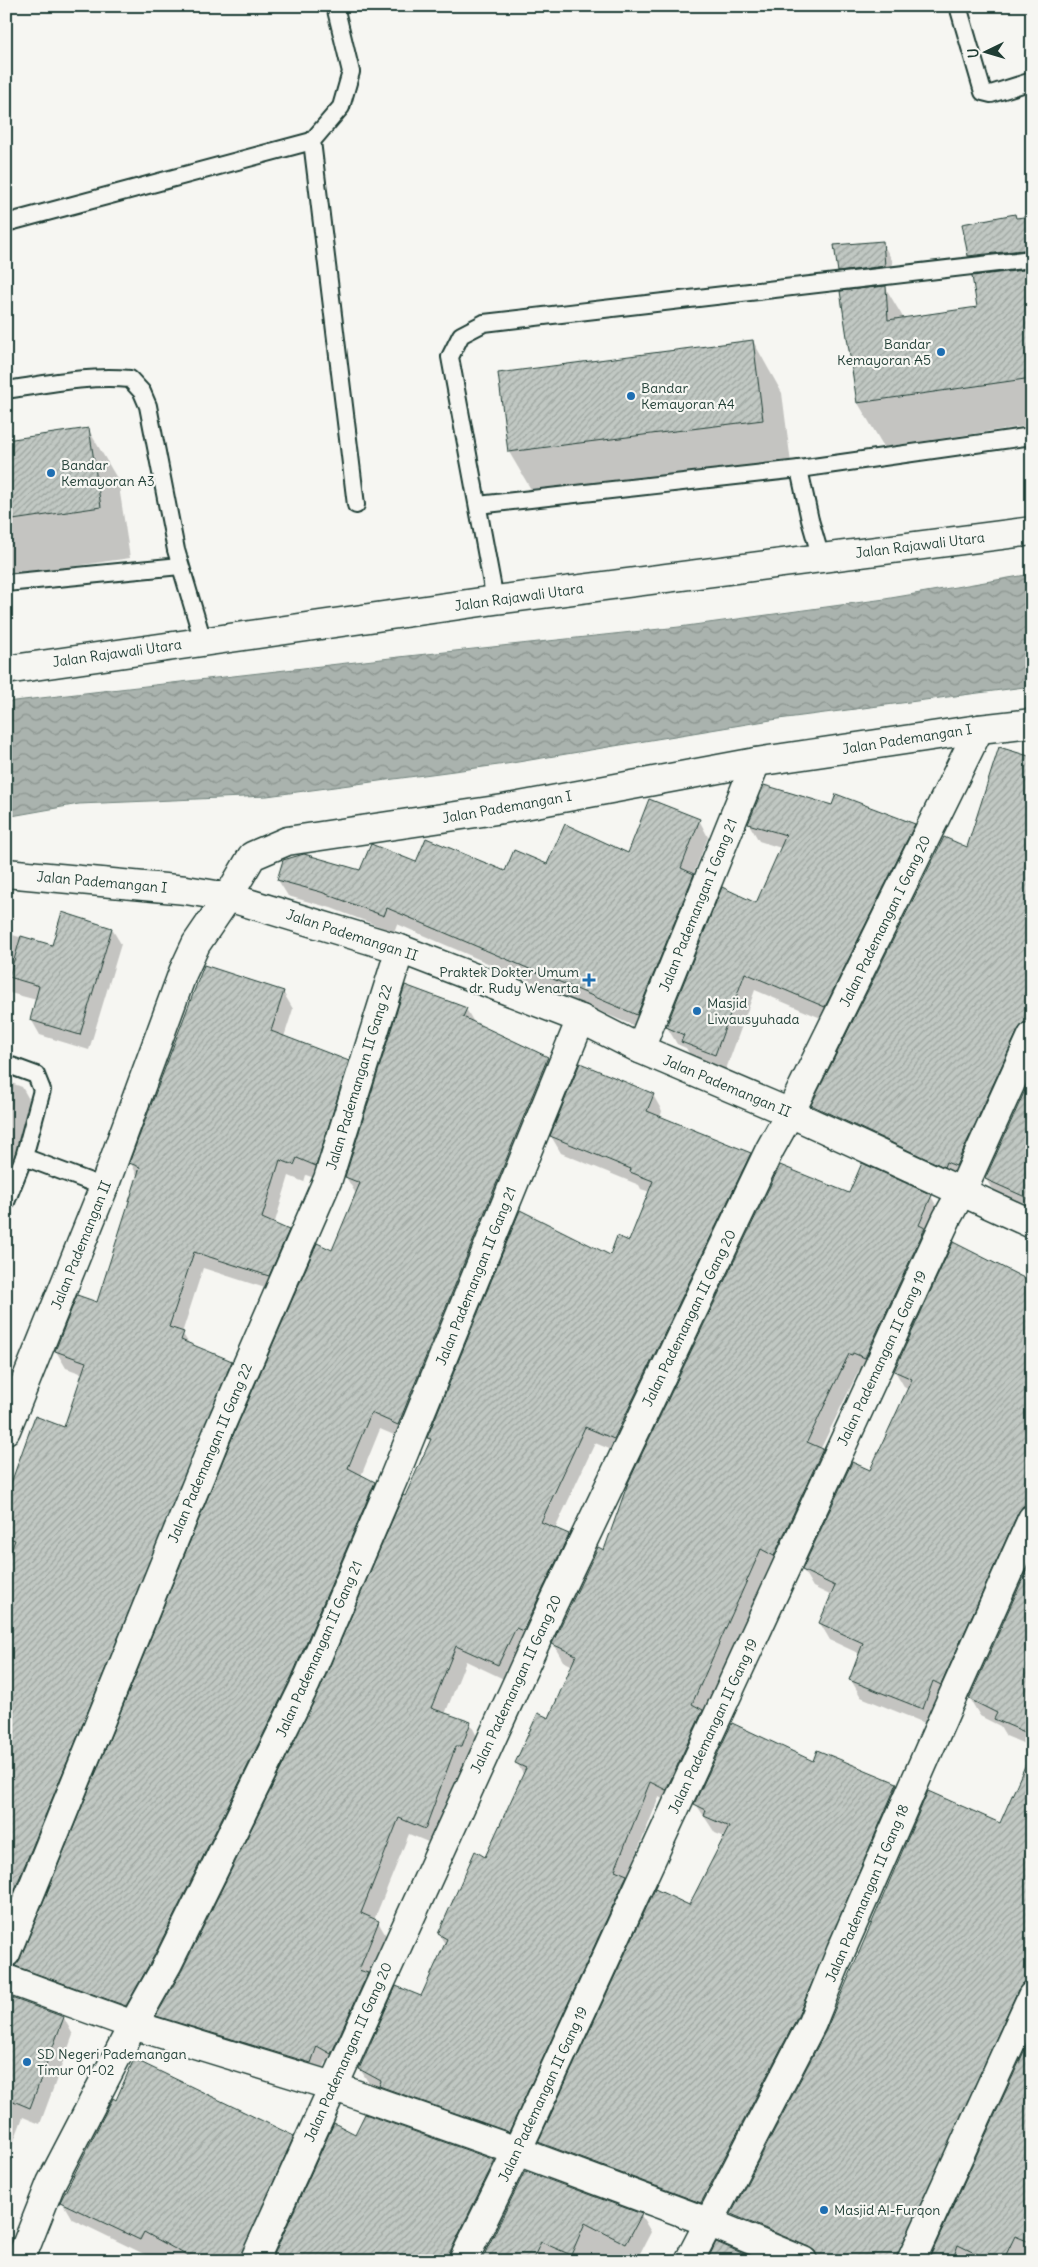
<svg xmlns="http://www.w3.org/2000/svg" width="1038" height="2267" font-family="Delius,sans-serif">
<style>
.water{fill:url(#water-waves);stroke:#72847d}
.shadow{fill:#0003;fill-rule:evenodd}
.building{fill:url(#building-hatch);stroke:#1f3d34}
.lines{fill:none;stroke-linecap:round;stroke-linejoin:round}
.service-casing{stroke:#1f3d34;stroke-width:20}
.minor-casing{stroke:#1f3d34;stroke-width:31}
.tertiary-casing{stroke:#1f3d34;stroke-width:31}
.service{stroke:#f6f6f2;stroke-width:16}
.minor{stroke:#f6f6f2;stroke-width:28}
.tertiary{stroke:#f6f6f2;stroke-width:28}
.poi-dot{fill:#1f6fb2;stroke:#f6f6f2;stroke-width:2}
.labels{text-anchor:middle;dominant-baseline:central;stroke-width:4.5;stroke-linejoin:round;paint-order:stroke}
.poi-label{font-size:14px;fill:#1f3d34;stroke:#f6f6f2;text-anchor:start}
.street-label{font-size:14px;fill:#1f3d34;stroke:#f6f6f2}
</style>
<defs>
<pattern id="water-waves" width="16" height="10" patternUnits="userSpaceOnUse" patternTransform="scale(1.25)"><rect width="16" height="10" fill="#aab3ae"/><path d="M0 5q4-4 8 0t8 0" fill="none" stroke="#8a938e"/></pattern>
<pattern id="building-hatch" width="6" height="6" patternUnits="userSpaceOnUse" patternTransform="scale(1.25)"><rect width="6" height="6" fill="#c1c8c3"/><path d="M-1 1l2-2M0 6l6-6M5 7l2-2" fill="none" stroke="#9ca49f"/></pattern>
</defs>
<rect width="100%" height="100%" fill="#f6f6f2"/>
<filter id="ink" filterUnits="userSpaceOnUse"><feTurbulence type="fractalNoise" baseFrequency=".02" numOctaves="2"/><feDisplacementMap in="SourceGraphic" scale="10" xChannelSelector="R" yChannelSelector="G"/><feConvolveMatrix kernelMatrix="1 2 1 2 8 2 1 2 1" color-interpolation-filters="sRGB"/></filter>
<g filter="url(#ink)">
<polygon class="water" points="1032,574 1032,686 771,720 506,764 267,796 79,804 6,817 6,702 408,656 679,627 885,599"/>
<g class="shadow">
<polygon points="1032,217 1032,425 884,447 858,403 842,293 885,287 904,319 979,308 981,276 969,256 963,225"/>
<polygon points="882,242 892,260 894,283 849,289 839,271"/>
<polygon points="753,341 782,393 792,471 539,503 509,452 499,374"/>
<polygon points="88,429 118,480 130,558 6,576 6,441"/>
<polygon points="833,806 914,825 924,843 835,1024 755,990 725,1072 693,1060 686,1048 677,1044 667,1027 757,905 781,848 759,841 749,824"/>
<polygon points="699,820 708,837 693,875 703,892 646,1031 397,924 394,932 331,908 288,896 278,880 416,863 506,873 629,854"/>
<polygon points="1032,925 1032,1041 966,1182 822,1122 813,1105"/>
<polygon points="112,929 121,944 89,1050 40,1035 31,1019 37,1000 6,992 6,933 53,947"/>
<polygon points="283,992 293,1009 284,1037 348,1062 358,1079 325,1182 306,1175 304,1182 289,1176 274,1225 288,1231 298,1248 278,1292 203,1268 182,1333 190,1345 231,1362 241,1379 6,1951 6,1502 64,1428 83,1374 66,1368 56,1351 97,1303 138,1177 131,1163"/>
<polygon points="466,1009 475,1024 548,1058 557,1075 408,1441 380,1429 361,1476 374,1482 384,1499 135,2022 26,1982 17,1966 22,1960 333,1252 356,1194 346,1177"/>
<polygon points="1032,1078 1032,1212 996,1196 986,1179"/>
<polygon points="6,1081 22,1087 40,1119 6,1212"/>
<polygon points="653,1095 662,1111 660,1118 750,1154 759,1171 624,1455 595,1443 555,1529 568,1535 578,1552 508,1681 466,1661 445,1714 470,1723 479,1740 471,1763 465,1763 435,1845 409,1834 374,1920 378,1922 388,1939 341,2070 326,2062 320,2079 167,2032 158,2016 183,1970 321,1690 431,1442 428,1438 610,1257 630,1242 650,1192 641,1189 639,1185 561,1153 551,1136"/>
<polygon points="849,1195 931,1196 940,1213 875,1374 862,1368 861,1371 859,1370 820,1450 832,1467 783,1572 770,1565 704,1714 676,1806 659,1797 627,1878 636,1893 518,2147 370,2085 360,2069 421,1998 446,1946 439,1934 486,1858 524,1776 517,1763 550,1720 573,1666 563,1661 553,1644 605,1552"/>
<polygon points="1032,1283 1032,1524 932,1726 861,1697 851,1680 860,1654 830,1640 820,1623 832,1596 813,1587 803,1570 871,1472 908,1389 905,1388 895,1371"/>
<polygon points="1032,1561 1032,1747 1006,1736 1000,1726 980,1716 970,1699"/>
<path d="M 814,1762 L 896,1784 L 906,1802 L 711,2220 L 550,2159 L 540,2142 L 690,1907 L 725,1837 L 715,1833 L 696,1804 ZM 891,1794 L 894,1794 L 796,2023 L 794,2022 Z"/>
<polygon points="1000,1824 1024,1981 1032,1982 1032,2001 911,2261 813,2261 742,2231 732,2214"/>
<polygon points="6,1997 64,2018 73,2035 40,2124 23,2117 6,2162"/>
<polygon points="1032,2037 1032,2261 930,2261"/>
<polygon points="356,2136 494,2161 504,2178 464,2261 273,2261"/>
<polygon points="293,2137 303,2154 254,2261 143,2261 146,2255 72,2219 62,2202"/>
<polygon points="525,2172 641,2215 651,2232 636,2261 482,2261"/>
<polygon points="717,2244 758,2261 708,2261"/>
</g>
<g class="building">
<polygon points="1015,214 1016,218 1032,216 1032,249 968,256 962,224"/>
<polygon points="883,241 885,266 838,272 834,245"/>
<polygon points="1032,269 1032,378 857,403 840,291 886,286 888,320 977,307 972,276"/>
<polygon points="753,340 763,420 508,452 498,373"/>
<polygon points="89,428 101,507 6,521 6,440"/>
<polygon points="999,747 1032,757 1032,1021 1023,1023 1018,1030 956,1166 946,1162 944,1167 811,1105 944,837 967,847"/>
<polygon points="764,785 832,805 836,794 915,824 825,1007 745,973 715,1055 681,1042 684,1035 666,1027 722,887 756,903 786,835 748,824"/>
<polygon points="649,799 700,819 681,868 694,874 637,1015 387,908 384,916 321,892 277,880 283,860 304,854 360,870 371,844 416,862 426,838 505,871 514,850 547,864 565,824 628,853"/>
<polygon points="62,912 112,928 80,1035 30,1020 39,986 9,977 21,936 52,945"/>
<polygon points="204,965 284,991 271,1031 349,1061 316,1166 297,1158 294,1165 280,1160 262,1218 289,1230 269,1276 194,1252 169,1327 184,1332 181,1340 232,1361 6,1911 6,1564 15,1540 6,1537 6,1497 35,1416 64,1427 86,1362 55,1351 77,1295 97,1302 140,1167 129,1163"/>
<polygon points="405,985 467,1008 463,1017 548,1057 398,1425 371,1413 348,1468 375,1482 292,1676 154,1956 126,2006 15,1966 20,1959 234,1433 317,1243 332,1250 360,1183 345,1177"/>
<polygon points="580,1063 654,1094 647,1111 751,1153 614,1439 585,1427 541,1522 569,1534 523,1631 516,1628 498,1665 456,1646 431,1708 471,1722 462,1746 456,1746 425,1829 399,1818 361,1913 379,1921 359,1970 368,1973 331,2054 317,2046 311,2063 156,2016 182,1970 320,1689 403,1495 405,1496 431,1439 427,1438 520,1210 610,1255 617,1236 629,1241 653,1181 630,1172 631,1169 550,1136"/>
<polygon points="1032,1075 1032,1200 985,1179"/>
<polygon points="862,1163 932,1195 919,1225 925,1228 865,1358 853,1353 852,1355 849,1354 807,1442 823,1449 774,1556 761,1549 692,1704 703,1710 666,1790 650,1782 615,1870 627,1875 509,2132 379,2086 381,2081 359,2069 396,1986 421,1996 447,1939 438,1934 475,1851 485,1857 526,1768 515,1763 538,1713 549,1718 576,1655 552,1644 598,1547 604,1550 628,1483 780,1165 849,1193"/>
<polygon points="953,1242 1032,1282 1032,1504 1023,1506 1018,1513 941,1685 933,1681 923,1709 849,1680 863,1643 819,1623 835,1586 802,1570 852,1462 870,1470 912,1379 894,1371"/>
<polygon points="1032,1558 1032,1735 994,1719 997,1713 969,1699"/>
<polygon points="732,1723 813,1761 817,1750 897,1783 798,2016 701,2203 538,2142 655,1889 689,1905 729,1827 704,1816 706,1810 694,1804"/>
<polygon points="1032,1750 1032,1981 1023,1983 1018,1990 896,2261 825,2261 818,2258 815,2251 809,2247 731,2214 826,2030 928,1791 1000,1823"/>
<polygon points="6,1996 64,2017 30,2108 6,2098"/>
<polygon points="1032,2034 1032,2243 1015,2236 1003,2261 991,2261 958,2245 952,2261 928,2261"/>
<polygon points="134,2059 294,2136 239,2261 197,2261 144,2232 140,2240 60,2202 113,2098 116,2100"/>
<polygon points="365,2114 495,2160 449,2254 448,2261 271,2261 334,2123 355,2134"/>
<polygon points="525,2171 642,2214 626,2244 585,2223 571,2255 541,2242 532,2261 481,2261"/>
<polygon points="716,2242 758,2260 707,2261"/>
</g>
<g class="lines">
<g class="service-casing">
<g id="service">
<polyline points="335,6 351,72 341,107 312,141 356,505"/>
<polyline points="958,6 983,92 991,94 1032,81"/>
<polyline points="6,223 312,141"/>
<path d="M 6,390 C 47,384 89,375 130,379 L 142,392 L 148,406 L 176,550 L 203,641"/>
<polyline points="478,505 799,469"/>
<polyline points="821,558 810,520 799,469 1032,436"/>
<polyline points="6,583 180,566"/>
<polyline points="495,600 450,357 461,335 484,323 1032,259"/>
<polyline points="6,1064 36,1075 42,1090 24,1157 104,1187"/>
<polyline points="6,1202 24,1157"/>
</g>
</g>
<g class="minor-casing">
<g id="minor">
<polyline points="640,1049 756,762"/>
<polyline points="6,1430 104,1187 183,972 196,944 228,897"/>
<polyline points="6,1953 220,1427 328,1179 400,949"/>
<polyline points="6,1979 133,2025 332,2086 517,2151 708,2222 803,2261"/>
<polyline points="20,2261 51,2183 133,2025 168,1963 306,1683 395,1475 581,1019"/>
<polyline points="254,2261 553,1604 770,1149 790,1113 979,729"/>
<polyline points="463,2261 517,2151 947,1218 962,1191 1032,1036"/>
<polyline points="689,2261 812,2023 841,1951 946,1711 1032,1519"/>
<polyline points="911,2261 1032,1996"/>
</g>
</g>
<g class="tertiary-casing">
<g id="tertiary">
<polyline points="6,670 495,600 1032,531"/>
<polyline points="6,873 186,890 228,897 400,949 581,1019 640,1049 790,1113 1032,1224"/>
<polyline points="228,897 252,856 287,841 503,809 756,762 979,729 1032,723"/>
</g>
</g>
<use href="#service" class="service"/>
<use href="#minor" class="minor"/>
<use href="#tertiary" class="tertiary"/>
</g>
</g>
<g class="poi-dot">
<circle cx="941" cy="352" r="5"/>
<circle cx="631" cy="396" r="5"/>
<circle cx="51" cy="473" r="5"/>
<path d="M586.5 972.5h5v5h5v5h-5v5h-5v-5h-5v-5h5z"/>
<circle cx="697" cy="1011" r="5"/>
<circle cx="27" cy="2062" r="5"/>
<circle cx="824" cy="2210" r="5"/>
</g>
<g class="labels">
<g class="poi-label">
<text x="931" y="344" text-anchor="end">Bandar<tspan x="931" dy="16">Kemayoran A5</tspan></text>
<text x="641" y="388">Bandar<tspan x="641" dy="16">Kemayoran A4</tspan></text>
<text x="61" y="465">Bandar<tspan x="61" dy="16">Kemayoran A3</tspan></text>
<text x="579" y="972" text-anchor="end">Praktek Dokter Umum<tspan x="579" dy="16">dr. Rudy Wenarta</tspan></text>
<text x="707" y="1003">Masjid<tspan x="707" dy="16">Liwausyuhada</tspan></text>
<text x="37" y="2054">SD Negeri Pademangan<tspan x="37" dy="16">Timur 01-02</tspan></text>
<text x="834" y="2210">Masjid Al-Furqon</text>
</g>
<g class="street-label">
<text transform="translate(920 545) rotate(-7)">Jalan Rajawali Utara</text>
<text transform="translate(519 597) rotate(-8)">Jalan Rajawali Utara</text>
<text transform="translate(117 653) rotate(-8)">Jalan Rajawali Utara</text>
<text transform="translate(907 739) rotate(-9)">Jalan Pademangan I</text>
<text transform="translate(507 807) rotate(-10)">Jalan Pademangan I</text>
<text transform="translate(102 882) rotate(5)">Jalan Pademangan I</text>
<text transform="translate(698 905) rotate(-68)">Jalan Pademangan I Gang 21</text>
<text transform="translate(885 921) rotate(-64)">Jalan Pademangan I Gang 20</text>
<text transform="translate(352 935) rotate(18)">Jalan Pademangan II</text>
<text transform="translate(359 1077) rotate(-73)">Jalan Pademangan II Gang 22</text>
<text transform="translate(727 1086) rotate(23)">Jalan Pademangan II</text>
<text transform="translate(81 1245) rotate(-68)">Jalan Pademangan II</text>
<text transform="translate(476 1276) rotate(-68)">Jalan Pademangan II Gang 21</text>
<text transform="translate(689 1318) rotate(-64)">Jalan Pademangan II Gang 20</text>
<text transform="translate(882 1358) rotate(-65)">Jalan Pademangan II Gang 19</text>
<text transform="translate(210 1453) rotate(-67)">Jalan Pademangan II Gang 22</text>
<text transform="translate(319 1649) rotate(-66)">Jalan Pademangan II Gang 21</text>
<text transform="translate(516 1684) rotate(-65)">Jalan Pademangan II Gang 20</text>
<text transform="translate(713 1726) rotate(-65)">Jalan Pademangan II Gang 19</text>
<text transform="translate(867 1893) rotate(-67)">Jalan Pademangan II Gang 18</text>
<text transform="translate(348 2052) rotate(-66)">Jalan Pademangan II Gang 20</text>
<text transform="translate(543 2094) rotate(-65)">Jalan Pademangan II Gang 19</text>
</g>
</g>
<rect width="1038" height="2267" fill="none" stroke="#f6f6f2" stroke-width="25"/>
<rect x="12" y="12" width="1013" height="2242" fill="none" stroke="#1f3d34" stroke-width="2" filter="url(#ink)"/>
<g transform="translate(986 52) rotate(265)" stroke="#f6f6f2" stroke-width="4" paint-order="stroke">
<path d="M0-4L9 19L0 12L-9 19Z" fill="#1f3d34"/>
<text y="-8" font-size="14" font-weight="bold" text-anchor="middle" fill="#1f3d34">U</text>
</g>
</svg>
